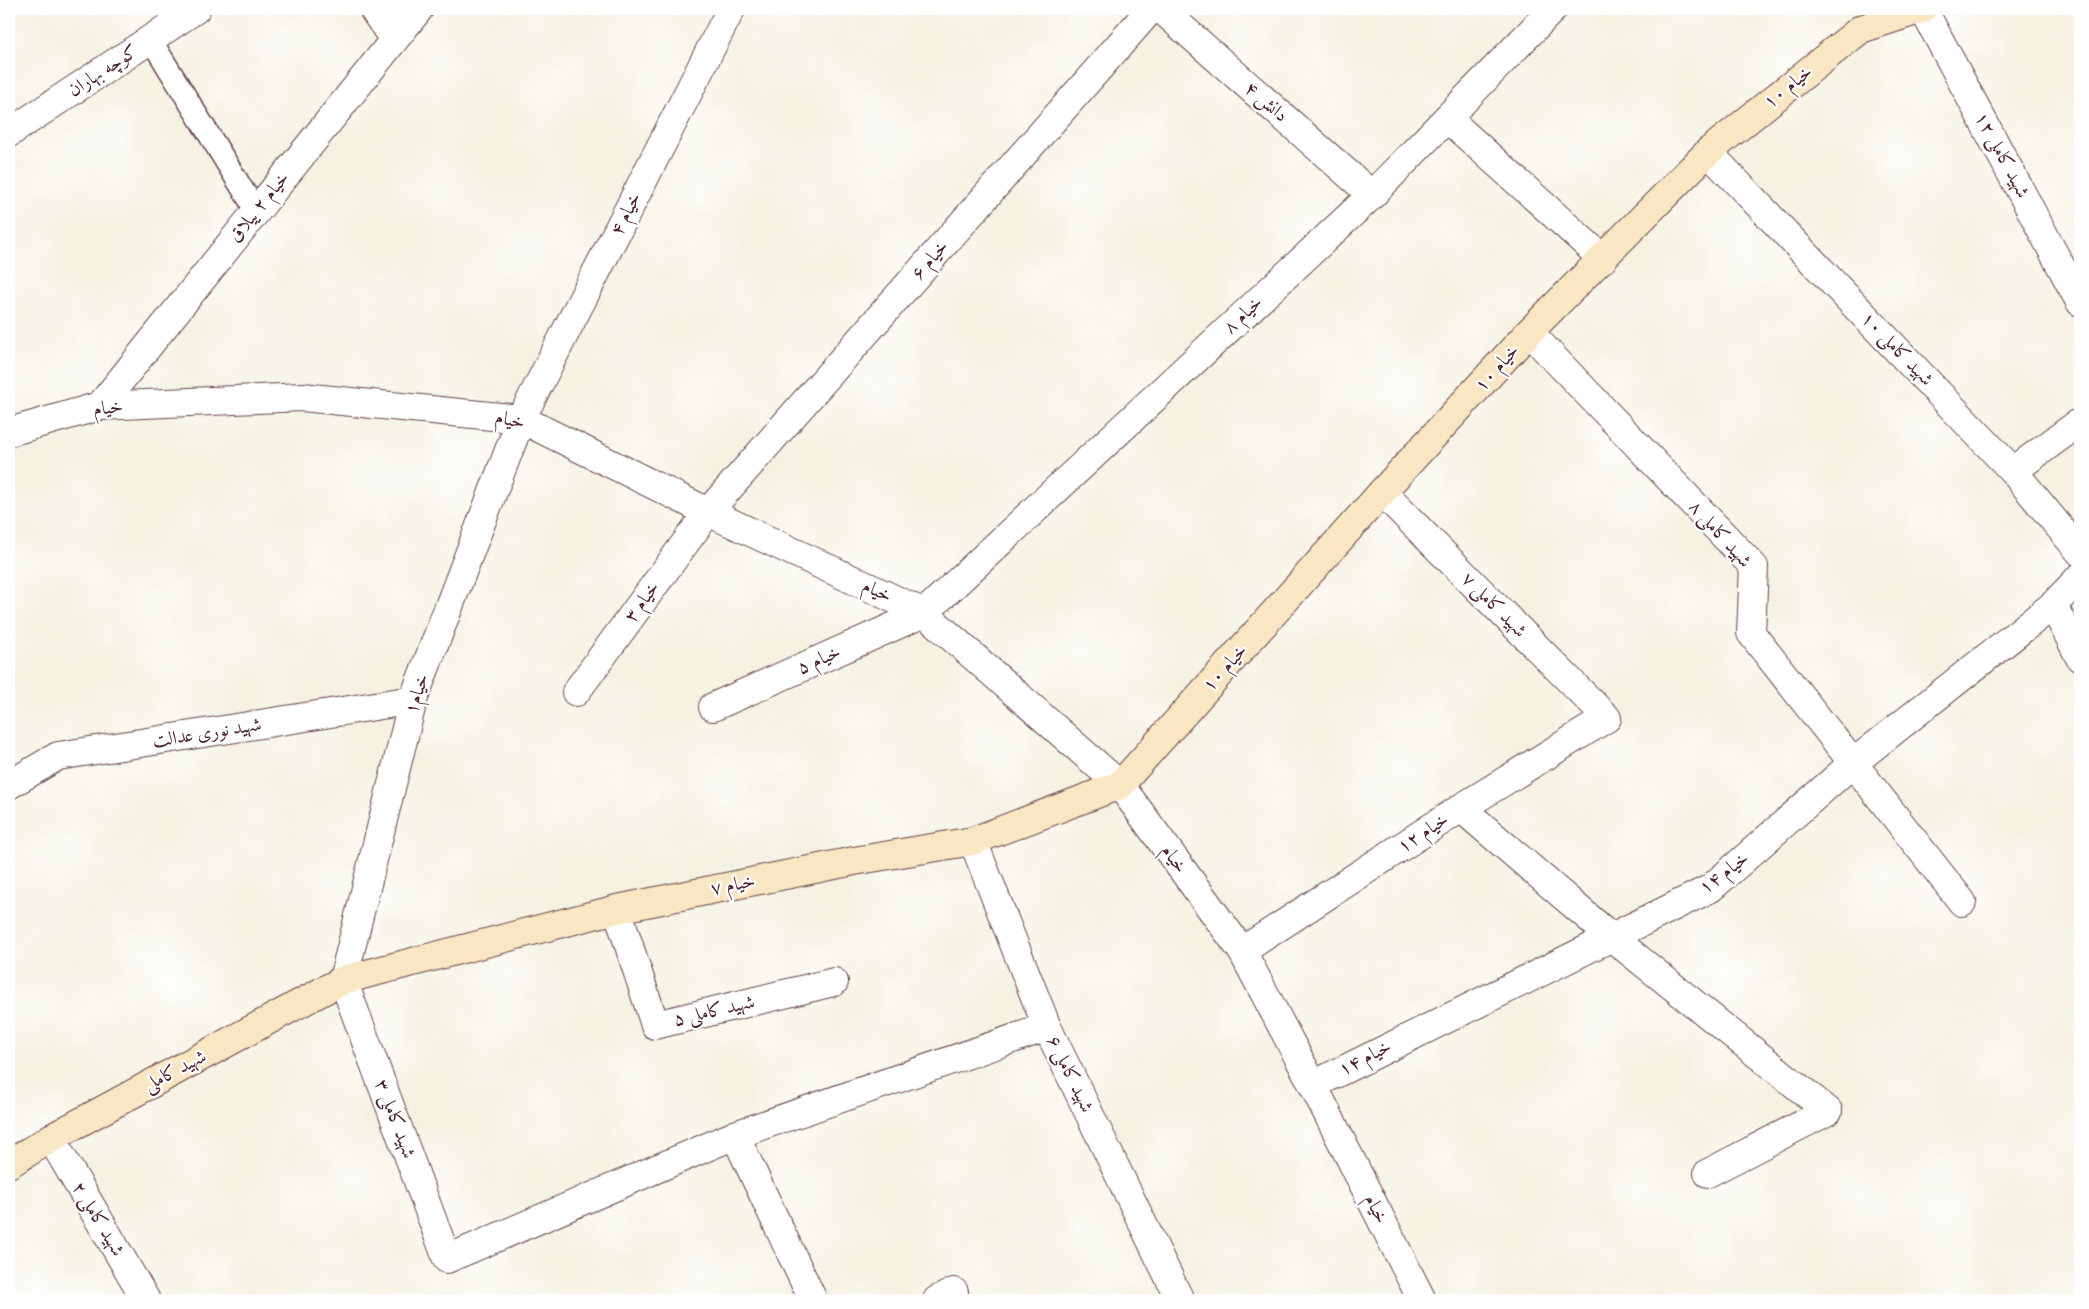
<svg xmlns="http://www.w3.org/2000/svg" width="2089" height="1309" font-family="'IM FELL DW Pica',Amiri,serif">
<style>
.lines{fill:none;stroke-linecap:round;stroke-linejoin:round}
.lane-casing{stroke:#643f46;stroke-width:24}
.street-casing{stroke:#643f46;stroke-width:30}
.secondary-casing{stroke:#643f46;stroke-width:30}
.lane{stroke:#fff;stroke-width:21}
.street{stroke:#fff;stroke-width:28}
.secondary{stroke:#f9e7c3;stroke-width:28}
.labels{text-anchor:middle;dominant-baseline:central;stroke-width:4.5;stroke-linejoin:round;paint-order:stroke}
.street-label{font-size:19px;fill:#4a1f2b;stroke:#fff}
</style>
<rect width="100%" height="100%" fill="#fff"/>
<filter id="ink" filterUnits="userSpaceOnUse"><feTurbulence type="fractalNoise" baseFrequency=".02" numOctaves="2"/><feDisplacementMap in="SourceGraphic" scale="10" xChannelSelector="R" yChannelSelector="G"/><feConvolveMatrix kernelMatrix="1 2 1 2 8 2 1 2 1" color-interpolation-filters="sRGB"/></filter>
<filter id="wash" filterUnits="userSpaceOnUse"><feTurbulence type="fractalNoise" baseFrequency=".0096" numOctaves="4" result="noise"/><feDisplacementMap in="SourceGraphic" scale="20" xChannelSelector="R" yChannelSelector="G"/><feGaussianBlur stdDeviation="1.12" result="paint"/><feColorMatrix in="noise" values="0 0 0 0 0 0 0 0 0 0 0 0 0 0 0 0 0 1.4 0 .05"/><feComposite in="paint" operator="in"/></filter>
<g filter="url(#wash)">
<rect width="100%" height="100%" fill="#f5f2e2"/>
</g>
<g filter="url(#ink)">
<g class="lines">
<g class="lane-casing">
<polyline id="lane" points="151,40 256,211"/>
</g>
<g class="street-casing">
<g id="street">
<polyline points="373,9 394,40"/>
<polyline points="731,9 521,419 413,700 343,980 447,1259 735,1135 1047,1027"/>
<polyline points="1161,9 1372,195"/>
<polyline points="1923,9 2080,302"/>
<polyline points="1447,118 1603,259"/>
<polyline points="9,133 196,9"/>
<polyline points="1708,152 2013,471 2080,552"/>
<polyline points="1529,332 1754,567 1751,633 1962,902"/>
<polyline points="100,406 419,9"/>
<polyline points="9,432 100,406 302,397 521,419 708,512 924,613 1120,785 1242,951 1313,1085 1422,1300"/>
<polyline points="2013,471 2080,422"/>
<polyline points="2053,605 2080,658"/>
<polyline points="576,692 708,512 1151,9"/>
<polyline points="713,707 924,613 1372,195 1553,9"/>
<polyline points="9,785 58,756 413,700"/>
<polyline points="1461,808 1610,936 1828,1111 1708,1173"/>
<polyline points="973,841 1047,1027 1180,1300"/>
<polyline points="617,909 655,1025 834,982"/>
<polyline points="1242,951 1461,808 1607,718 1382,492"/>
<polyline points="1313,1085 1711,888 1853,763 2053,605 2080,577"/>
<polyline points="735,1135 813,1300"/>
<polyline points="51,1138 146,1300"/>
<polyline points="937,1300 954,1292"/>
</g>
</g>
<g class="secondary-casing">
<polyline id="secondary" points="9,1164 51,1138 343,980 617,909 854,861 973,841 1120,785 1382,492 1529,332 1708,152 1861,29 1922,9"/>
</g>
<use href="#lane" class="lane"/>
<use href="#street" class="street"/>
<use href="#secondary" class="secondary"/>
</g>
</g>
<g class="labels">
<g class="street-label">
<text transform="translate(103 71) rotate(-33)">کوچه بهاران</text>
<text transform="translate(1788 87) rotate(-39)">خیام ۱۰</text>
<text transform="translate(1266 102) rotate(41)">دانش ۴</text>
<text transform="translate(2002 155) rotate(62)">شهید کاملی ۱۲</text>
<text transform="translate(259 207) rotate(-51)">خیام ۲ ییلاق</text>
<text transform="translate(626 214) rotate(-63)">خیام ۴</text>
<text transform="translate(930 260) rotate(-49)">خیام ۶</text>
<text transform="translate(1243 315) rotate(-43)">خیام ۸</text>
<text transform="translate(1897 349) rotate(46)">شهید کاملی ۱۰</text>
<text transform="translate(1497 368) rotate(-48)">خیام ۱۰</text>
<text transform="translate(108 408) rotate(-7)">خیام</text>
<text transform="translate(510 420) rotate(12)">خیام</text>
<text transform="translate(1720 534) rotate(48)">شهید کاملی ۸</text>
<text transform="translate(877 591) rotate(25)">خیام</text>
<text transform="translate(642 602) rotate(-54)">خیام ۳</text>
<text transform="translate(1494 605) rotate(45)">شهید کاملی ۷</text>
<text transform="translate(819 660) rotate(-24)">خیام ۵</text>
<text transform="translate(1225 668) rotate(-48)">خیام ۱۰</text>
<text transform="translate(417 694) rotate(-72)">خیام۱</text>
<text transform="translate(207 733) rotate(-9)">شهید نوری عدالت</text>
<text transform="translate(1423 833) rotate(-33)">خیام ۱۲</text>
<text transform="translate(1174 859) rotate(54)">خیام</text>
<text transform="translate(1724 873) rotate(-37)">خیام ۱۴</text>
<text transform="translate(733 885) rotate(-11)">خیام ۷</text>
<text transform="translate(714 1011) rotate(-13)">شهید کاملی ۵</text>
<text transform="translate(1365 1058) rotate(-27)">خیام ۱۴</text>
<text transform="translate(175 1071) rotate(-28)">شهید کاملی</text>
<text transform="translate(1070 1074) rotate(64)">شهید کاملی ۶</text>
<text transform="translate(395 1119) rotate(69)">شهید کاملی ۳</text>
<text transform="translate(1376 1209) rotate(63)">خیام</text>
<text transform="translate(98 1219) rotate(59)">شهید کاملی ۲</text>
</g>
</g>
<rect width="2089" height="1309" fill="none" stroke="#fff" stroke-width="30"/>
</svg>
